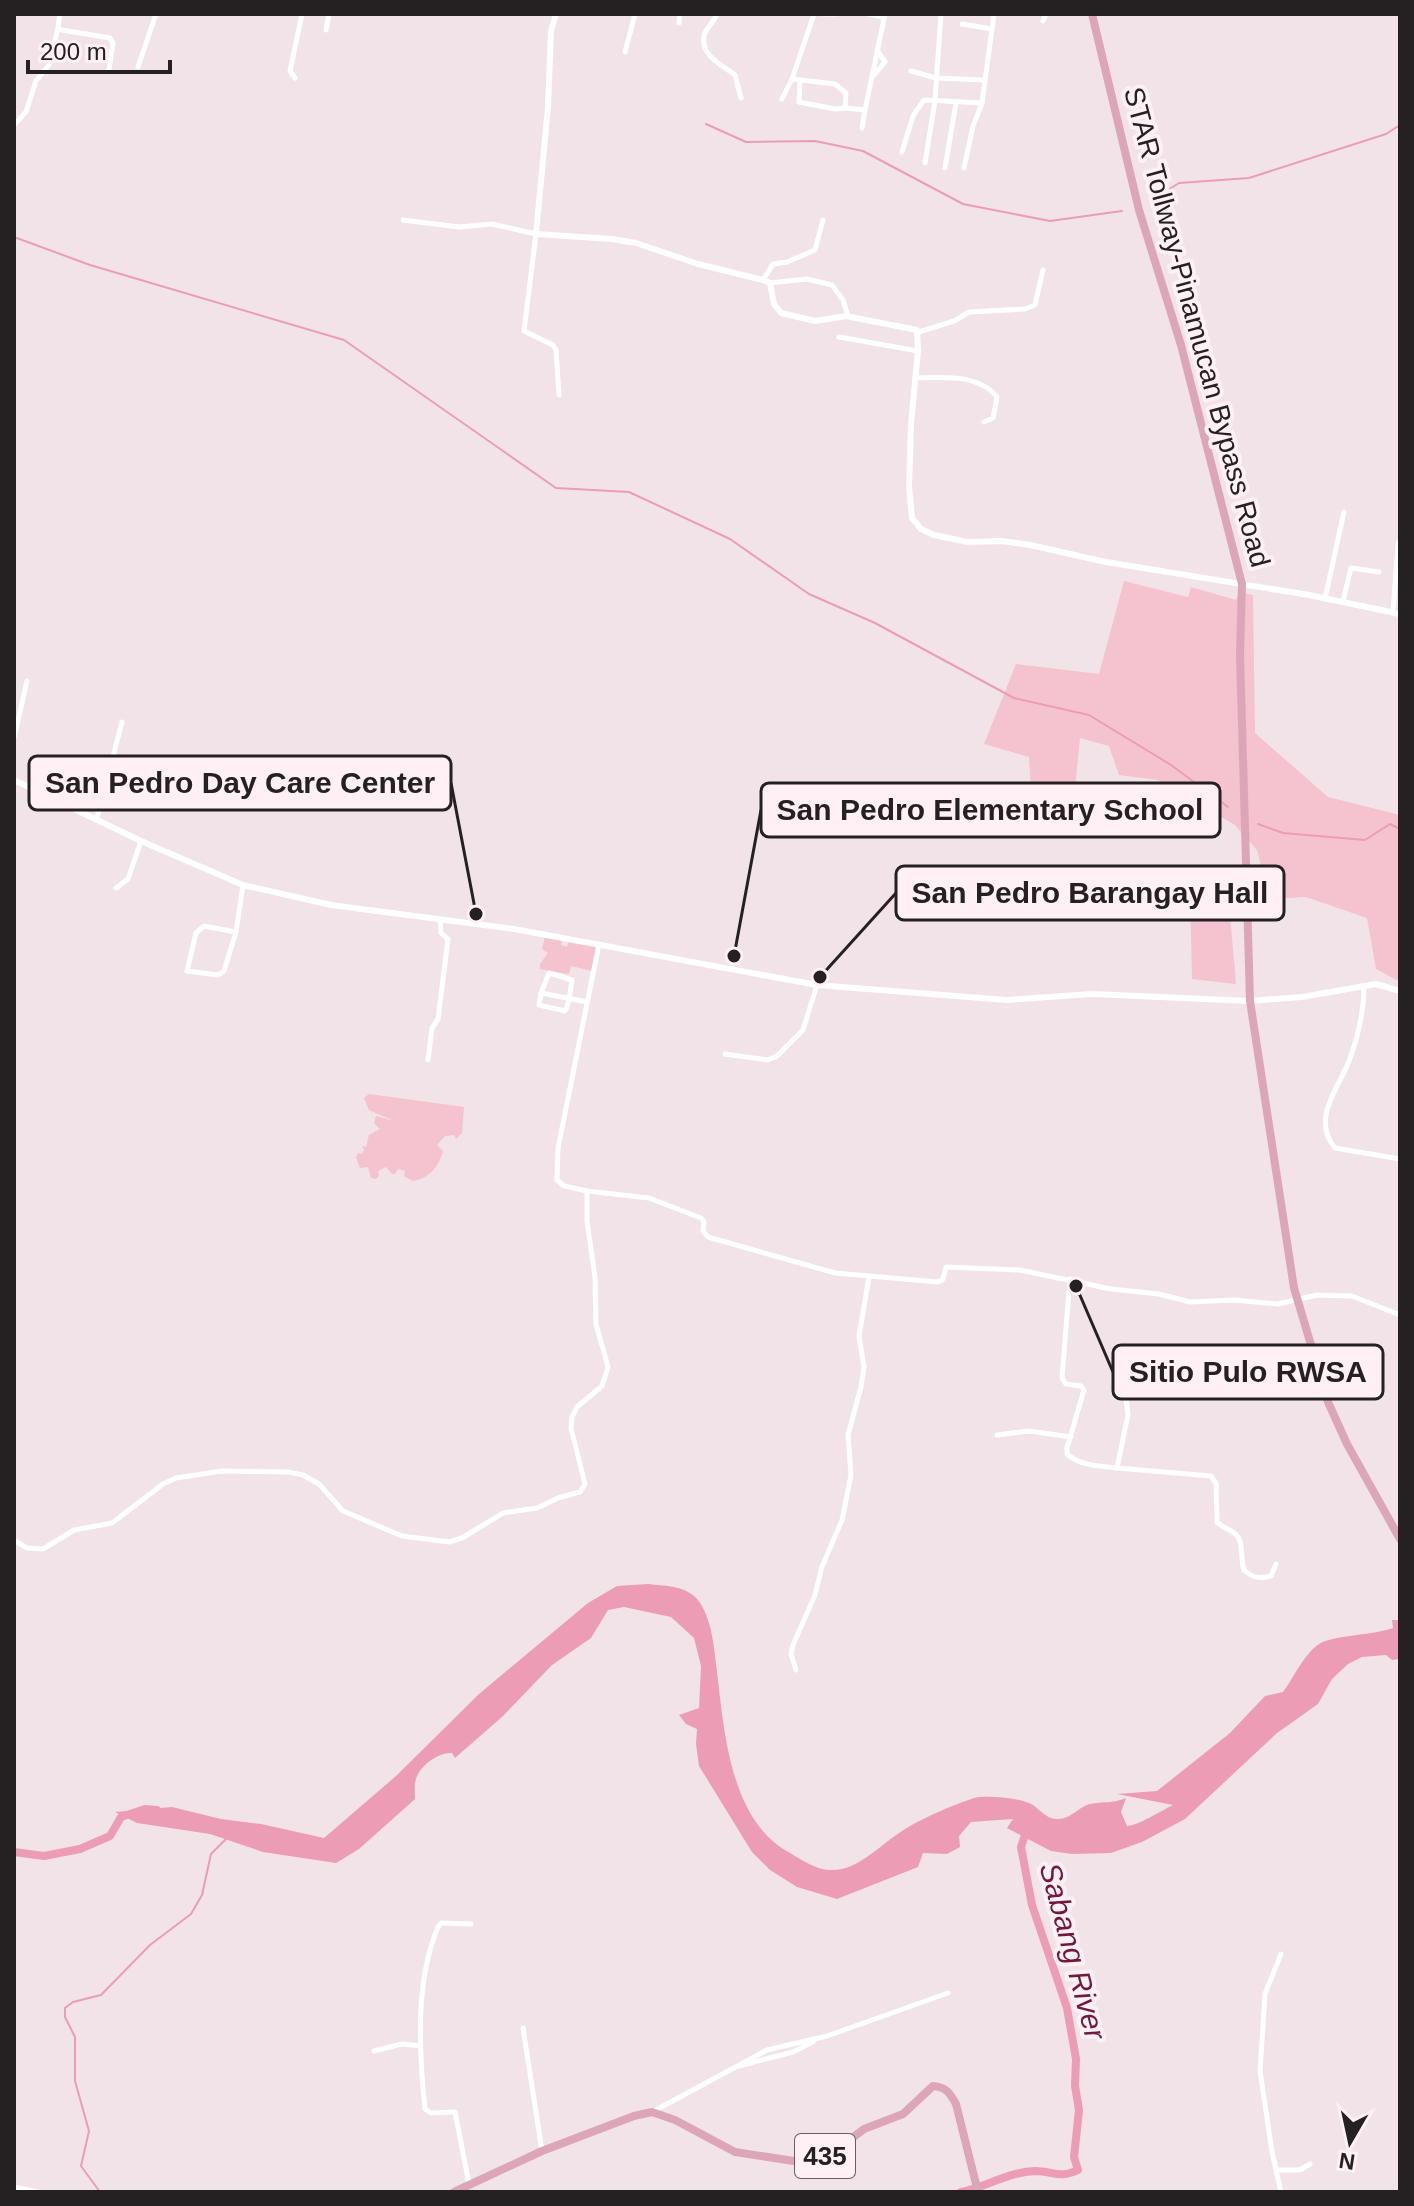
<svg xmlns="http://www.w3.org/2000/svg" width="1414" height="2206" font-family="Arial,sans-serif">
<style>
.green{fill:#f5c2d0}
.water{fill:#ec9db5}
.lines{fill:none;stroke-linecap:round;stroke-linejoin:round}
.stream{stroke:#ec9db5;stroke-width:2}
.river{stroke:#ec9db5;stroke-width:8}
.minor{stroke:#fff;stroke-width:5}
.tertiary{stroke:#fff;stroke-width:6}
.primary{stroke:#dca6b8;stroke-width:8}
.labels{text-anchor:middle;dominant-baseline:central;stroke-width:8;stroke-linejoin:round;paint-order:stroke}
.shield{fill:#fef0f4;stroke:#665e60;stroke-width:2}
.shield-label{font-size:26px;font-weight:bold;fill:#252021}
.street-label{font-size:28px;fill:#252021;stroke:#fef0f4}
.water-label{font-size:30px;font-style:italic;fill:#72183e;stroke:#fef0f4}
.leader{fill:none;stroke:#252021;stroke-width:3}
.callout-dot{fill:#252021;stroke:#fef0f4;stroke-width:3}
.callout{fill:#fef0f4;stroke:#252021;stroke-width:3}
.callout-label{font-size:30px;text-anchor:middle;font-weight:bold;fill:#252021}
</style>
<rect width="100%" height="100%" fill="#f1e3e7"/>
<g class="green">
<polygon points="1124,581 1188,597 1191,587 1236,600 1239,592 1253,595 1255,733 1328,797 1400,815 1400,982 1376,969 1367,918 1306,897 1270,899 1230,915 1236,984 1192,979 1190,891 1229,878 1263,873 1257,850 1235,825 1158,780 1119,775 1109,746 1080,738 1073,810 1032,803 1029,757 984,744 1016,664 1099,674"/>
<polygon points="545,936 562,940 561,945 567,947 569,941 597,946 592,971 571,966 569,974 540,969 540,964 548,953 542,949"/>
<path d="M 369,1094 L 464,1107 L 462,1133 L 456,1139 L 454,1135 L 445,1136 L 437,1145 L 443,1151 C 439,1166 430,1178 413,1181 L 404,1176 L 405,1171 L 398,1169 L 395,1174 L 392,1174 L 386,1167 L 378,1171 L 379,1176 L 376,1179 L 371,1178 L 368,1167 L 360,1168 L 356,1157 L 358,1153 L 362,1154 L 364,1150 L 362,1146 L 366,1147 L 369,1135 L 380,1129 L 374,1123 L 376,1116 L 394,1121 L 369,1110 L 364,1098 Z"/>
</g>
<path class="water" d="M 648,1584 C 664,1586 681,1585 694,1596 C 710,1610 714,1644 716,1664 C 724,1726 728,1820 790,1853 C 802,1860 815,1869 829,1870 C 857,1872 880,1845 902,1831 C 920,1819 953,1805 974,1798 C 985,1795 1023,1798 1033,1805 C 1041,1811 1047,1819 1058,1819 C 1071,1819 1080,1806 1090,1804 C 1103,1801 1113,1804 1126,1798 L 1121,1812 L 1127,1826 C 1137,1826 1163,1810 1173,1805 L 1117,1794 L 1157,1791 L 1230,1733 L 1265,1696 L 1283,1692 C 1294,1678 1306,1649 1323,1642 C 1340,1635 1373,1635 1393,1628 L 1392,1620 L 1400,1620 L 1400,1659 L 1392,1660 L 1386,1655 L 1362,1657 L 1348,1664 L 1332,1679 L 1318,1704 L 1277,1733 L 1185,1819 L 1142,1842 L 1111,1853 L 1072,1854 L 1051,1851 L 1007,1828 L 1013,1819 L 971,1822 L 959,1836 L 960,1847 L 947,1854 L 923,1853 L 918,1867 L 837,1899 L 797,1887 L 770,1870 L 752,1852 L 699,1766 L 696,1744 L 697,1729 L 686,1724 L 679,1715 L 699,1708 L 701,1666 L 694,1638 L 671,1617 L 624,1607 L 608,1610 L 591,1638 L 552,1665 L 503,1716 L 455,1758 L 452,1753 C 439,1752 420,1765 416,1779 C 414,1784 415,1793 415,1799 L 359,1849 L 336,1863 L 263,1852 L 210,1834 L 137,1823 L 115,1812 L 172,1807 L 221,1819 L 261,1824 L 324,1838 L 396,1776 L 479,1694 L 588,1603 L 617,1586 Z"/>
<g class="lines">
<g class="stream">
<polyline points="706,124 746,142 815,141 863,151 963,204 1050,221 1122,211"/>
<polyline points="1151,201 1179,183 1249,178 1386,134 1400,125"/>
<polyline points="14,237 90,265 344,340 556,488 629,492 730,539 809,594 875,623 1014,698 1089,715 1171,765 1228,807"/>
<polyline points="1258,824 1283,833 1365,840 1390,824 1400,829"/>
<polyline points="100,2192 81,2166 89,2131 75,2081 75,2037 65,2017 65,2008 73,2002 101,1995 150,1945 191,1914 202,1895 211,1854 226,1839"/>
</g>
<g class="river">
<polyline points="14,1852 44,1856 80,1849 110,1836 121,1817 145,1809 157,1810"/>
<path d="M 961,2192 C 986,2187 1008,2172 1035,2171 C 1053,2171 1059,2179 1078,2170 L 1074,2157 L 1079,2110 L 1075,2086 L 1076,2059 L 1067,2008 L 1032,1905 L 1021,1847 L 1027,1829"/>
</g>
<g class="minor">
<polyline points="60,14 58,28 62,30 110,38 113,43 109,70"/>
<path d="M 717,14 C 714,22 705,29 704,36 C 700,56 724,66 735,75 L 741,98"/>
<polyline points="814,14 792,79 835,84 846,93 845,108 865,110 885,14"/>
<polyline points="823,14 837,14"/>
<polyline points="868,14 883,17"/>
<polyline points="1043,21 1046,14"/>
<polyline points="679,23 680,14"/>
<polyline points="962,24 992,29"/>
<polyline points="326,30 329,14"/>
<polyline points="625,52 635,14"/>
<polyline points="138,67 156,14"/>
<polyline points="911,71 936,78 985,80"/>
<polyline points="873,76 885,62 877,50"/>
<polyline points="295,78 290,71 302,14"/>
<polyline points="800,80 799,102 835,109 845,108"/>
<polyline points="782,99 792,79"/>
<polyline points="14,125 26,112 36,81 49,65 58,28"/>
<polyline points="862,128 865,110"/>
<polyline points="902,152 913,116 924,100 982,103"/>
<polyline points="925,163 935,100 941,14"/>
<polyline points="945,168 956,103"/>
<polyline points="964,168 973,126 982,103 994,14"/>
<polyline points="403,220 459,227 492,224 536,234 524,331 553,345 556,350 559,395"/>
<polyline points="763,280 773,264 787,262 815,250 823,220"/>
<polyline points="770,283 807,279 832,285 843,300 848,316"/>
<polyline points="919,332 954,321 969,312 1025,309 1035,305 1043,270"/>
<polyline points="839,337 918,351"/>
<path d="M 916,378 C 943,377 979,374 997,397 L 993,418 L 984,422"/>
<polyline points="1325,598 1344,512"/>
<polyline points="1343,601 1351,568 1379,572"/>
<polyline points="1393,613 1398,543"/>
<polyline points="14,738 27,681"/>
<polyline points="97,818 122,722"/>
<polyline points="116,888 128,879 141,841"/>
<polygon points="204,926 236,932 224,971 218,975 187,971 196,933"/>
<polyline points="236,932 243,885"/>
<polyline points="599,944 558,1148 557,1180 564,1186 587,1191 649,1198 701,1218 704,1222 703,1231 708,1237 835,1273 938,1282 943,1279 946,1267 1020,1270 1111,1289 1159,1294 1190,1302 1234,1300 1278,1304 1317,1295 1352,1296 1400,1315"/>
<path d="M 1364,986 C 1364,1011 1358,1037 1349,1061 C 1338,1089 1311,1119 1335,1148 L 1400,1159"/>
<path d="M 541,993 L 539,1005 L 565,1011 C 570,1003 570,990 572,980 L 549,973 L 541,993 L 587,1002"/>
<polyline points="725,1054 768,1060 777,1056 803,1030 817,985"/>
<polyline points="428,1060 432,1028 438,1019 448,939 441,933 440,919"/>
<path d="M 1070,1279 L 1062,1378 L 1066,1384 L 1081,1386 L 1084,1390 L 1067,1448 L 1067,1454 C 1081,1466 1099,1466 1117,1468 L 1128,1415 L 1126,1399"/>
<polyline points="997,1435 1029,1431 1071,1437"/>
<path d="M 1117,1468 L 1211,1476 L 1216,1483 L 1217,1522 C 1223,1529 1233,1529 1238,1537 C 1244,1546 1240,1560 1244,1570 C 1253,1578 1260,1579 1271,1576 L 1276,1564"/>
<polyline points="14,1540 27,1548 43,1549 74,1530 112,1523 163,1484 176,1478 222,1471 288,1472 303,1475 319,1484 343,1511 402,1536 449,1542 462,1538 503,1513 537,1508 558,1498 580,1492 585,1484 571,1428 572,1417 577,1407 602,1386 608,1367 596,1324 595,1277 587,1221 587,1191"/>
<polyline points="796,1670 791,1654 793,1645 815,1595 822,1567 842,1520 851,1475 848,1435 861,1387 864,1367 859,1336 869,1277"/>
<polyline points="1281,1954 1265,1994 1260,2071 1272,2152 1281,2192"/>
<polyline points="523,2028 542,2151"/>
<polyline points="374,2051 402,2044 421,2046"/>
<polyline points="739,2066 793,2052 813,2042"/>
<polyline points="654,2111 767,2050 827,2036 948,1993"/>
<polyline points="1278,2170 1300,2170 1310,2164"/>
<path d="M 469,2184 L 455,2112 L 431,2113 L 425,2109 C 419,2052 415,1981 438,1927 L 441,1923 L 471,1924"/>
<polyline points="14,2187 37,2192"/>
</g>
<g class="tertiary">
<polyline points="556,14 551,31 548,107 536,234 612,239 636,243 698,264 763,280 770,283 774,304 781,313 815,321 846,316 917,330 918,351 911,424 909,487 912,518 921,529 934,535 968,542 1002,541 1030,545 1106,562 1309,595 1400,614"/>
<polyline points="14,780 141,841 243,885 331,905 514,929 817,985 1006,1000 1092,994 1250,1001 1302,997 1376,984 1400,991"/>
</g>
<g class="primary">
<polyline points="1092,14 1139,210 1181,345 1242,584 1240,655 1250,1001 1294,1288 1328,1402 1347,1444 1400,1539"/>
<path d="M 454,2192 L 542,2151 L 634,2116 L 652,2112 L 675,2120 L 735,2152 L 794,2161 L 817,2159 L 838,2149 L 864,2129 L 903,2114 L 933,2086 C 946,2087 950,2093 956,2104 L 978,2192"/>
</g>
</g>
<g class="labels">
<rect class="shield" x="795" y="2134" width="60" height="44" rx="6"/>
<g class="shield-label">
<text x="825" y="2156">435</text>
</g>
<g class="street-label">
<text transform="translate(1197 327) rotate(75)">STAR Tollway-Pinamucan Bypass Road</text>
</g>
<g class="water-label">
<text transform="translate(1073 1951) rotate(75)">Sabang River</text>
</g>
</g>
<path class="leader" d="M476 914L451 783M734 956L761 810M820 977L896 893M1076 1286L1113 1372"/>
<g class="callout-dot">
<circle cx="476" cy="914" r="8"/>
<circle cx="734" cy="956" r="8"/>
<circle cx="820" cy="977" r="8"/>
<circle cx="1076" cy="1286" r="8"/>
</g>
<g class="callout">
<rect x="29" y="756" width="422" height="54" rx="8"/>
<rect x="761" y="783" width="459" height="54" rx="8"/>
<rect x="896" y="866" width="388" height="54" rx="8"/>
<rect x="1113" y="1345" width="270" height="54" rx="8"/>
</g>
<g class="callout-label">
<text x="240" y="793">San Pedro Day Care Center</text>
<text x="990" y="820">San Pedro Elementary School</text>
<text x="1090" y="903">San Pedro Barangay Hall</text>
<text x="1248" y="1382">Sitio Pulo RWSA</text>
</g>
<rect width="1414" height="2206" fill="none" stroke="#252021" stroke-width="32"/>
<g transform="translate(1350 2142) rotate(189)" stroke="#fef0f4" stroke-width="6" paint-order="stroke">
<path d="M0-6L14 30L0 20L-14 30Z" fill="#252021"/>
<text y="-12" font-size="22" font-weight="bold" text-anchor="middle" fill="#252021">N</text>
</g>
<path d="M28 60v12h142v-12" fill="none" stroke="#252021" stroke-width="4"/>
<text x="40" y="60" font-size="24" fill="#252021" stroke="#fef0f4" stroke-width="6" paint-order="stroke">200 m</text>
</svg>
